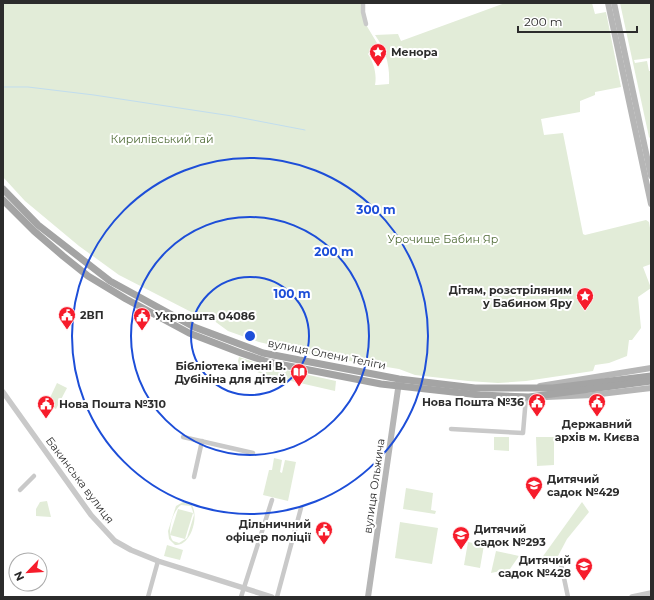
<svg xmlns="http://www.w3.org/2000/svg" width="654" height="600" font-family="Montserrat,sans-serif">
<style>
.green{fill:#e2ecd8;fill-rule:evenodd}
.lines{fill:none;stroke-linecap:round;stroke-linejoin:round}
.stream{stroke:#c1ddee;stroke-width:1}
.minor{stroke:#c9c9c9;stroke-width:4.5}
.tertiary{stroke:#c9c9c9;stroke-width:5.5}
.secondary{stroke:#b6b6b6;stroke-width:6}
.primary{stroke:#a4a4a4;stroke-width:7}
.ring{fill:none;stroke:#1d4ed8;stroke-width:2}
.labels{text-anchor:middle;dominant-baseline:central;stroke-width:4;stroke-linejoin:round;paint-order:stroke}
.poi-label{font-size:11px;font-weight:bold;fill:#2c2c2c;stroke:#fff;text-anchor:start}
.park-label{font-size:11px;fill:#4f6b36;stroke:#fff}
.street-label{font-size:11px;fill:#2c2c2c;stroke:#fff}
.centre{fill:#1d4ed8;stroke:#fff;stroke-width:2}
.ring-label{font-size:12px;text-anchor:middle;font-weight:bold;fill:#1d4ed8;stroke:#fff;stroke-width:4;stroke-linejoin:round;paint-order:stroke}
</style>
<rect width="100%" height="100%" fill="#fff"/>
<g class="green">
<path d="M 3,3 L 363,3 L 365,23 L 377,43 L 368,54 C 374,63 377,75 375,85 L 377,85 L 389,84 C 390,65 386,51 375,35 L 398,34 L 401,41 L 505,3 L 592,3 L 595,14 L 606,12 L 621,87 L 595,92 L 595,95 L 580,101 L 580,112 L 541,119 L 544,135 L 563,133 L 583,234 L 585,235 L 646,220 L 649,222 L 651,234 L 651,264 L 643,267 L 651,288 L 638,297 L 641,328 L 632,340 L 629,340 L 627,356 L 609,363 L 595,365 L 593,371 L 526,381 L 498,383 L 468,381 L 415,375 L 399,369 L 313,355 L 259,342 L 228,331 L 213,320 L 199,316 L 119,275 L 79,246 L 25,201 L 3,177 Z"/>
<polygon points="620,3 651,3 651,58 634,60 635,63 647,61 649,71 651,71 651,139 649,137"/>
<polygon points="239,357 266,366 263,374 239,366 238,361"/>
<polygon points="268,366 336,381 335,391 265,375"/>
<polygon points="57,383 67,388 56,409 47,404"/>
<polygon points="494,437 509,437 509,451 494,450"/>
<polygon points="536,437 554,437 554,465 537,466"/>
<polygon points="274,458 282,460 280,472 282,473 285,460 296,462 288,501 263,495 269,470 272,470"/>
<polygon points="406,488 433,493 431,510 436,511 435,514 403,509"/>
<polygon points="47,501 51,517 36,516 36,509 40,502"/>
<path d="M 183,502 L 191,504 C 200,515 191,547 175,545 L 169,539 L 168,531 L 176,506 ZM 181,505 L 191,506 L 194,515 L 187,538 L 179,543 L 173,541 C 166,533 173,510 181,505 Z"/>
<polygon points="582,502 589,512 567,539 558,556 541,559"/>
<polygon points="178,509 193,513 185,539 170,535"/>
<polygon points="400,522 438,528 432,564 395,558"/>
<polygon points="468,542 484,545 480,568 464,565"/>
<polygon points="167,545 183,550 180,560 164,556"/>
<polygon points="496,551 519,556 510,569 491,573"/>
</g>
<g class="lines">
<polyline class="stream" points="3,87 28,87 94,95 232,116 305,130"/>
<g class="minor">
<polyline points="363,3 363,12 366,24"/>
<polyline points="451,429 523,433 526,397"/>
<polyline points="183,437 253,453"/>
<polyline points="194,477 202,441"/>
<polyline points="20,490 34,476"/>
<polyline points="561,564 568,597"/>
<polyline points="148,597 158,561"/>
<polyline points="241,597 272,500"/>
<polyline points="277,597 301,508"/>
</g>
<g class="tertiary">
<polyline points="3,392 91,515 115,541 131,550 158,561 272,597"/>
<polyline points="632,597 651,593"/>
</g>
<g class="secondary">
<polyline points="608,3 651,204"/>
<polyline points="614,3 651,176"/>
<polyline points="540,386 651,368"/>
<polyline points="547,397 592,395 651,388"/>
<polyline points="368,597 399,382"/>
</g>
<g class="primary">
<polyline points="3,189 38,225 110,281 194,327 263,353 399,379 475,388 553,388 651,376"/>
<polyline points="3,200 34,231 63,256 88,276 126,299 189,333 241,353 268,362 381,384 480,395 529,397 651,381"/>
</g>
</g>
<g class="ring">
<circle cx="250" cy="336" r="59"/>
<circle cx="250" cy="336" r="119"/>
<circle cx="250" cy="336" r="178"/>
</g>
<defs>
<g id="sight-pin" transform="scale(0.9)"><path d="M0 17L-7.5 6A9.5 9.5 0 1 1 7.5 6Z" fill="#f61c2b" stroke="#fff"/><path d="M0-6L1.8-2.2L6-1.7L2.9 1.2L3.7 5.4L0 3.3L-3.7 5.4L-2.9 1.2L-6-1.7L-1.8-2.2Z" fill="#fff"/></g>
<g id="civic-pin" transform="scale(0.9)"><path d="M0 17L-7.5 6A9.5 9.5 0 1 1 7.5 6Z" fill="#f61c2b" stroke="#fff"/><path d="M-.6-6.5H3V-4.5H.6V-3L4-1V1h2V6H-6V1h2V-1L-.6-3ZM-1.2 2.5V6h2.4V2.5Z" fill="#fff"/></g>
<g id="library-pin" transform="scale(0.9)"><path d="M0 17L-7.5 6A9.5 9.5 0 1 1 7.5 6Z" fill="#f61c2b" stroke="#fff"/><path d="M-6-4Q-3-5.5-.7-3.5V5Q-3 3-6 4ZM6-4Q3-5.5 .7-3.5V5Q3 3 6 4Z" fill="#fff"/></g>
<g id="school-pin" transform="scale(0.9)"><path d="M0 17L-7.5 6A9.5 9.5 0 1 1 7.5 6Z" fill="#f61c2b" stroke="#fff"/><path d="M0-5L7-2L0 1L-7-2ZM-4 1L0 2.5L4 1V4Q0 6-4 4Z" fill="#fff"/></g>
</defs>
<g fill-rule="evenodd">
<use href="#sight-pin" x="378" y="52"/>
<use href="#sight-pin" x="585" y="296"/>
<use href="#civic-pin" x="67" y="315"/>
<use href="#civic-pin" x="142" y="316"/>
<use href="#library-pin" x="299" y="372"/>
<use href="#civic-pin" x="537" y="402"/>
<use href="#civic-pin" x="597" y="402"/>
<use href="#civic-pin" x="46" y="404"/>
<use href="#school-pin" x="534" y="485"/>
<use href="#civic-pin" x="324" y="530"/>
<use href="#school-pin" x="461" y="535"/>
<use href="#school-pin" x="584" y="566"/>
</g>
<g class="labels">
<g class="poi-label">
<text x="391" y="52">Менора</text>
<text x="572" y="290" text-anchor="end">Дітям, розстріляним<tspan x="572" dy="13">у Бабином Яру</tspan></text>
<text x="80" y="315">2ВП</text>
<text x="155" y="316">Укрпошта 04086</text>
<text x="286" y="366" text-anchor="end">Бібліотека імені В.<tspan x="286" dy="13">Дубініна для дітей</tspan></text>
<text x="524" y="402" text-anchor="end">Нова Пошта №36</text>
<text x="59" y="404">Нова Пошта №310</text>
<text x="597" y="424" text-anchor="middle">Державний<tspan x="597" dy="13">архів м. Києва</tspan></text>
<text x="547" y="479">Дитячий<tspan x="547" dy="13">садок №429</tspan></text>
<text x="311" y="524" text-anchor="end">Дільничний<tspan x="311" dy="13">офіцер поліції</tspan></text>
<text x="474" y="529">Дитячий<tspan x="474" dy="13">садок №293</tspan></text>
<text x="571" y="560" text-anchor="end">Дитячий<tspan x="571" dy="13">садок №428</tspan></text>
</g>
<g class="park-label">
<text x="162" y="139">Кирилівський гай</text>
<text x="443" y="239">Урочище Бабин Яр</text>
</g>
<g class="street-label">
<text transform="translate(327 354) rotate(11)">вулиця Олени Теліги</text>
<text transform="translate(80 480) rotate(53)">Бакинська вулиця</text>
<text transform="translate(374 486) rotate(-82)">вулиця Ольжича</text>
</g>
</g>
<circle cx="250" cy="336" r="6" class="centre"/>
<g class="ring-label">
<text x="376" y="214">300 m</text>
<text x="334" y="256">200 m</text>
<text x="292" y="298">100 m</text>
</g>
<rect width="654" height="600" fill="none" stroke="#2c2c2c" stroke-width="8"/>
<g transform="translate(28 572) rotate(245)"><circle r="19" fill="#ffffff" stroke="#ababab"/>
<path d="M0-3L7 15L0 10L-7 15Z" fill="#f61c2b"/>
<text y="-6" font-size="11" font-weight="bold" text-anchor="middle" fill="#2c2c2c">N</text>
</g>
<path d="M518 26v6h119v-6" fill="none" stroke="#2c2c2c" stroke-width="2"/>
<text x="524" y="26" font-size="12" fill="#2c2c2c" stroke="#ffffff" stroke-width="3" paint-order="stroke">200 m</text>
</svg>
